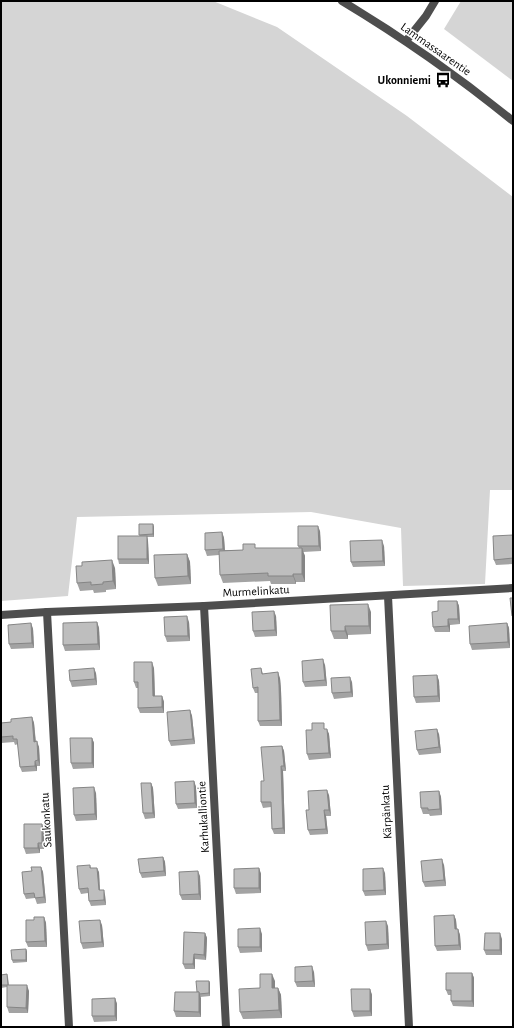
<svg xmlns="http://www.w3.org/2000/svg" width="514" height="1028" font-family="'Alegreya Sans',sans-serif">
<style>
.green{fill:#d5d5d5}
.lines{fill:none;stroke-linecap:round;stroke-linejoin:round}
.minor{stroke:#4e4e4e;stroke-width:8}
.tertiary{stroke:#4e4e4e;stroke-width:8}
.wall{fill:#a3a3a3}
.shaded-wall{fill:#858585}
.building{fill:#bebebe;stroke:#858585}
.labels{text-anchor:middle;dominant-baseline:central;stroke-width:3;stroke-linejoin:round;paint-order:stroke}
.street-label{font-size:12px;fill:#000;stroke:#fff}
.poi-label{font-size:12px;font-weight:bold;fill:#000;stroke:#fff;text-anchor:end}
</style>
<rect width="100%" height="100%" fill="#fff"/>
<g class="green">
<polygon points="1,1 213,1 277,27 407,116 513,197 513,490 490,490 485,584 403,586 401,528 311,512 77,517 68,596 1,601"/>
<polygon points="461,1 513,1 513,81 444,29"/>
</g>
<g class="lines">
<g class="minor">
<polyline points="406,41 426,16 435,1"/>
<polyline points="388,596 409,1027"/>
<polyline points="204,606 226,1027"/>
<polyline points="47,612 69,1027"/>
<polyline points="1,615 47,612 204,606 513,588"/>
</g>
<path class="tertiary" d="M 342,1 C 402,37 459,77 513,121"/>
</g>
<g class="wall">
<polygon points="153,524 154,527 154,537 147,537 148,541 149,564 119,564 118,559 140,536 139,535"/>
<polygon points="320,531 321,551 303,552 305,556 305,582 296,582 296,584 271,584 270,581 223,583 220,575 219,555 207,556 205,550 222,532 224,538 225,550 243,550 257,548 299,548 298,546"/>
<polygon points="513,535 513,564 496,565 494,560"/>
<polygon points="384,546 385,566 353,567 351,562"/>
<polygon points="187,554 190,562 191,584 158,586 155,578"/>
<polygon points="115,568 116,589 106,590 106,592 94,593 93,590 80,591 77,583"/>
<polygon points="457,601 459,606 460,624 450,625 450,632 435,632 433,627 438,611"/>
<polygon points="371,612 371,634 348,635 348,639 334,639 331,631"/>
<polygon points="276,616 277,636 255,637 253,631"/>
<polygon points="97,622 99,628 100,650 65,651 63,645"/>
<polygon points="189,622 190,641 167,642 165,636"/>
<polygon points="31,623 33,629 34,648 11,649 9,644"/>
<polygon points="507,623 509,628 510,648 472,650 470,644"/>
<polygon points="325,665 327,686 305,687 303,682"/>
<polygon points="154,668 155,696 162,696 164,702 164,713 140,713 138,708 138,688 136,688 134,682"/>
<polygon points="261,668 263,674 280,678 281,690 282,726 260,726 258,721 258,693 255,693 253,688"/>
<polygon points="96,673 97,685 72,687 70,681"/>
<polygon points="437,675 439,681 440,702 416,703 414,697"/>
<polygon points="352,682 353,697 334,699 332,693"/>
<polygon points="190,710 192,716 195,744 171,746 169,741"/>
<polygon points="32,717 34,723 36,742 39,747 40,766 37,766 37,771 22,772 20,767 18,744 15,745 14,742 1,743 1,723 11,722"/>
<polygon points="326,729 329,734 331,758 309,760 307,754"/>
<polygon points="439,734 441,753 419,755 417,750"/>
<polygon points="92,738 94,743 94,768 73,769 71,763"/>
<polygon points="282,746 284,751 286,771 283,771 285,834 274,834 272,829 271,807 263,808 261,802 264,781"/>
<polygon points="194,781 196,787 197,808 178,809 176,804"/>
<polygon points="151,783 153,788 155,818 145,819 143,813"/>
<polygon points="439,791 441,797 442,815 430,816 429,814 423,814 421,808"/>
<polygon points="96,793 97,820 76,821 74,815"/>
<polygon points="329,795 331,816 326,816 328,834 310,835 308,830 309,810"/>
<polygon points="44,829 44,849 40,849 40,853 26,854 24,848"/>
<polygon points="163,857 165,862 166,876 142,878 140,873"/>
<polygon points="90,865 91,868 99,872 100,890 105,895 106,905 91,906 89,901 88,893 81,894 79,889"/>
<polygon points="444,865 446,886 425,887 423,882"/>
<polygon points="41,867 43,872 46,903 37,904 35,898 26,899 24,894 32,871"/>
<polygon points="259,868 261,874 261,893 236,894 234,888"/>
<polygon points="385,873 386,895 365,896 363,891"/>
<polygon points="200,876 201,900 182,900 180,895"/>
<polygon points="454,915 456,920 457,929 458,929 460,935 461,950 437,951 435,946"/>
<polygon points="44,917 46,923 47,947 28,947 26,942 34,920"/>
<polygon points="102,925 104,947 83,949 81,943"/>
<polygon points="388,926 389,949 368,951 366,945"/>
<polygon points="205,933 207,938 206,960 195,959 195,969 185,969 183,964"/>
<polygon points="262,934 262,952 240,953 238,947"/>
<polygon points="502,939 502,955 486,955 484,950"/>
<polygon points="26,949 27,952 27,962 13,963 12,960"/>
<polygon points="314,972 315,987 297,987 295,982"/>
<polygon points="472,973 474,978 474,1007 453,1006 451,1001 451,995 448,995 446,990"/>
<polygon points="7,974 8,977 9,985 29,991 28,1013 9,1013 7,1007 7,987 1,988 1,975"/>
<polygon points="209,981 210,983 210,996 200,997 201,1017 176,1017 174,1011 197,992"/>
<polygon points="275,981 275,988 278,988 281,995 282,1018 243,1019 240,1012 260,988"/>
<polygon points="370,989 372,995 372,1016 354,1017 352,1011"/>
<polygon points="115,998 117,1004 117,1021 94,1022 92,1016"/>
</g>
<g class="shaded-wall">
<polygon points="153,524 154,527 154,537 153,534"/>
<polygon points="318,526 320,531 321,551 319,546"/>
<polygon points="222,532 224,538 225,554 223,549"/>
<polygon points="147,536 148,541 149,564 147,559"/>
<polygon points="382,540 384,546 385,566 383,561"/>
<polygon points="302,548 305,556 305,582 302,574"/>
<polygon points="187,554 190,562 191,584 188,576"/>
<polygon points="112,560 115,568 116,589 113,581"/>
<polygon points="293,574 296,582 296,584 293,576"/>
<polygon points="457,601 459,606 460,624 458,619"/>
<polygon points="368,604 371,612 371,634 369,626"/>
<polygon points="274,611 276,616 277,636 275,630"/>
<polygon points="187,616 189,622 190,641 188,636"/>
<polygon points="448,619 450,625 450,632 448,626"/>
<polygon points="97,622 99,628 100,650 98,644"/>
<polygon points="31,623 33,629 34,648 32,643"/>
<polygon points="507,623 509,628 510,648 508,642"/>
<polygon points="345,626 348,635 348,639 345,631"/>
<polygon points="323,659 325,665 327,686 325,680"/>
<polygon points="152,662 154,668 155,702 153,696"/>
<polygon points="94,668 96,673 97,685 95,679"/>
<polygon points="278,672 280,678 281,690 282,726 280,720"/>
<polygon points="437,675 439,681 440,702 438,696"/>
<polygon points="350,677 352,682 353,697 351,692"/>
<polygon points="162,696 164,702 164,713 162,707"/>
<polygon points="190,710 192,716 195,744 193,739"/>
<polygon points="32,717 34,723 36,747 34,742"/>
<polygon points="327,729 329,734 331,758 329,753"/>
<polygon points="437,729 439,734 441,753 439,747"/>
<polygon points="92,738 94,743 94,768 92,763"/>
<polygon points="37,741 39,747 40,766 38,760"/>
<polygon points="282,746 284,751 286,771 284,766"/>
<polygon points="35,761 37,766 37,771 35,766"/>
<polygon points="281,766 283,771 285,834 283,828"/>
<polygon points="194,781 196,787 197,808 195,803"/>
<polygon points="151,783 153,788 155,818 153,813"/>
<polygon points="94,787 96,793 97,820 95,814"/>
<polygon points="327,790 329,795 331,816 329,810"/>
<polygon points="439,791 441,797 442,815 440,809"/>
<polygon points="324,810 326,816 328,834 326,829"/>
<polygon points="42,824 44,829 44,849 42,843"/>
<polygon points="38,843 40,849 40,853 38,848"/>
<polygon points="163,857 165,862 166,876 164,871"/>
<polygon points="442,859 444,865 446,886 444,880"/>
<polygon points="41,867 43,872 46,903 44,897"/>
<polygon points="97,868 99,872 100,895 99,890"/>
<polygon points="259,868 261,874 261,893 259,888"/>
<polygon points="383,868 385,873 386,895 384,890"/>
<polygon points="198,871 200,876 201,900 199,894"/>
<polygon points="104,890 105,895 106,905 104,900"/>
<polygon points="454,915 456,920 457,935 455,929"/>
<polygon points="44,917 46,923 47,947 45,941"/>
<polygon points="100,920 102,925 104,947 102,942"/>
<polygon points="386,921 388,926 389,949 387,944"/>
<polygon points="260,928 262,934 262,952 260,947"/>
<polygon points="458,929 460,935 461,950 459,945"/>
<polygon points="205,933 207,938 206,960 204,955"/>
<polygon points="500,933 502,939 502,955 500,950"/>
<polygon points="26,949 27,952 27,962 26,960"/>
<polygon points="194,954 195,959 195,969 193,964"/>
<polygon points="312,966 314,972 315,987 313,981"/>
<polygon points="472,973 474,978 474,1007 472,1001"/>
<polygon points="272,974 275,981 275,995 272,988"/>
<polygon points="209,981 210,983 210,996 209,993"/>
<polygon points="27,985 29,991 28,1013 26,1008"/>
<polygon points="278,988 281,995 282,1018 279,1010"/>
<polygon points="370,989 372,995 372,1016 370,1011"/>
<polygon points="199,992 201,998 201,1017 199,1012"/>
<polygon points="115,998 117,1004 117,1021 115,1016"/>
</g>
<g class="building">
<polygon points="139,524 153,524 153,534 139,535"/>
<polygon points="298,526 318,526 319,546 298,546"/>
<polygon points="222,532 223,549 205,550 205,533"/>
<polygon points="513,535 513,558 494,560 493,536"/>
<rect x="118" y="536" width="29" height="23"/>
<polygon points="382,540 383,561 351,562 350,541"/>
<polygon points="243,544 255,544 255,548 302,548 302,574 293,574 293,576 268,576 268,573 220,575 219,551 243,550"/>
<polygon points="187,554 188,576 155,578 154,555"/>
<polygon points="112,560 113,581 103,582 103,584 91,585 91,582 77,583 76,566 82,566 82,562"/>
<polygon points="510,598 513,598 513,616 512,616"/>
<polygon points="438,601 457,601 458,619 448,619 448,626 433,627 432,612 438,611"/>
<polygon points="368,604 369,626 345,626 345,631 331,631 330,605"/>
<polygon points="274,611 275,630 253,631 252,612"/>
<polygon points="187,616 188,636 165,636 164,617"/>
<polygon points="97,622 98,644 63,645 63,623"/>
<polygon points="31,623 32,643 9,644 8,625"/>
<polygon points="507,623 508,642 470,644 469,626"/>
<polygon points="323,659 325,680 303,682 302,661"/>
<polygon points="134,662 152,662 153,696 162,696 162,707 138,708 138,682 134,682"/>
<polygon points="94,668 95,679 70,681 69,670"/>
<polygon points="261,668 262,674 278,672 279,685 280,720 258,721 258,687 253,688 251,669"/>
<polygon points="437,675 438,696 414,697 413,676"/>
<polygon points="350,677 351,692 332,693 331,678"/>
<polygon points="190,710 193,739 169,741 167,712"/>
<polygon points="32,717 34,742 37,741 38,760 35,761 35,766 20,767 17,739 13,739 13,736 1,737 1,723 11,722 11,719"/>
<polygon points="312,723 324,723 324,729 327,729 329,753 307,754 306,730 312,730"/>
<polygon points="437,729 439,747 417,750 415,731"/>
<polygon points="70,738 92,738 92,763 71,763"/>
<polygon points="282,746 284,766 281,766 283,828 272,829 271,802 261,802 261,781 264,781 261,747"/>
<polygon points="194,781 195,803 176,804 175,782"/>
<polygon points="141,783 151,783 153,813 143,813"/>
<polygon points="94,787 95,814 74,815 73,788"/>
<polygon points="327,790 329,810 324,810 326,829 308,830 306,810 309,810 308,791"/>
<polygon points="439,791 440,809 428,810 428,808 421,808 420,792"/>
<polygon points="24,824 42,824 42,843 38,843 38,848 24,848"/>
<polygon points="163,857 164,871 140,873 138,859"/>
<polygon points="442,859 444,880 423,882 421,861"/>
<polygon points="90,865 90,868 97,868 99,890 104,890 104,900 89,901 88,888 79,889 77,866"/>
<polygon points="31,867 41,867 44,897 35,898 34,893 24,894 22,872 32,871"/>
<polygon points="259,868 259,888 234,888 234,869"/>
<polygon points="383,868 384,890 363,891 363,869"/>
<polygon points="198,871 199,894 180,895 179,872"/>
<polygon points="454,915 455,929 458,929 459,945 435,946 434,916"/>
<polygon points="34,917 44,917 45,941 26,942 26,920 34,920"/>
<polygon points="100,920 102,942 81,943 79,921"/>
<polygon points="386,921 387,944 366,945 365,922"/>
<polygon points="260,928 260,947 238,947 238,929"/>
<polygon points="184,932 205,933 204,955 194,954 193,964 183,964"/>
<polygon points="485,933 500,933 500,950 484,950"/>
<polygon points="26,949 26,960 12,960 11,950"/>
<polygon points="312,966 313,981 295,982 295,967"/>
<polygon points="446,973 472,973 472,1001 451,1001 451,990 446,990"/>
<polygon points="7,974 8,985 1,985 1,975"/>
<polygon points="260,974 272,974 272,988 278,988 279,1010 240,1012 239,989 260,988"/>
<polygon points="196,981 209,981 209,993 199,994 199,992 197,992"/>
<polygon points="7,985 27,985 26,1008 7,1007"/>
<polygon points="351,989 370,989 370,1011 352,1011"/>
<polygon points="175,992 199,992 199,1012 174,1011"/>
<polygon points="115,998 115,1016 92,1016 92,999"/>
</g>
<defs>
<g id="bus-bare" transform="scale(1.2)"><path d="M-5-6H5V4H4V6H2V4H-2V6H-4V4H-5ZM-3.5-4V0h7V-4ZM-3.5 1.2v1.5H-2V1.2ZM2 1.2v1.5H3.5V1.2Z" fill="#000" stroke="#fff" stroke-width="2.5" paint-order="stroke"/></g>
</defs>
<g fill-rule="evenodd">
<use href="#bus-bare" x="443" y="80"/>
</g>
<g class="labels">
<g class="street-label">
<text transform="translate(436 49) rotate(35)">Lammassaarentie</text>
<text transform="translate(256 591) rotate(-3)">Murmelinkatu</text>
<text transform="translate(386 812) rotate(-93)">Kärpänkatu</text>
<text transform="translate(203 817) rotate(-93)">Karhukalliontie</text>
<text transform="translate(46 820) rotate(-93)">Saukonkatu</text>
</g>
<g class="poi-label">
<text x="431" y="80">Ukonniemi</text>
</g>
</g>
<rect width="514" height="1028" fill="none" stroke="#000000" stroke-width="4"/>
</svg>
